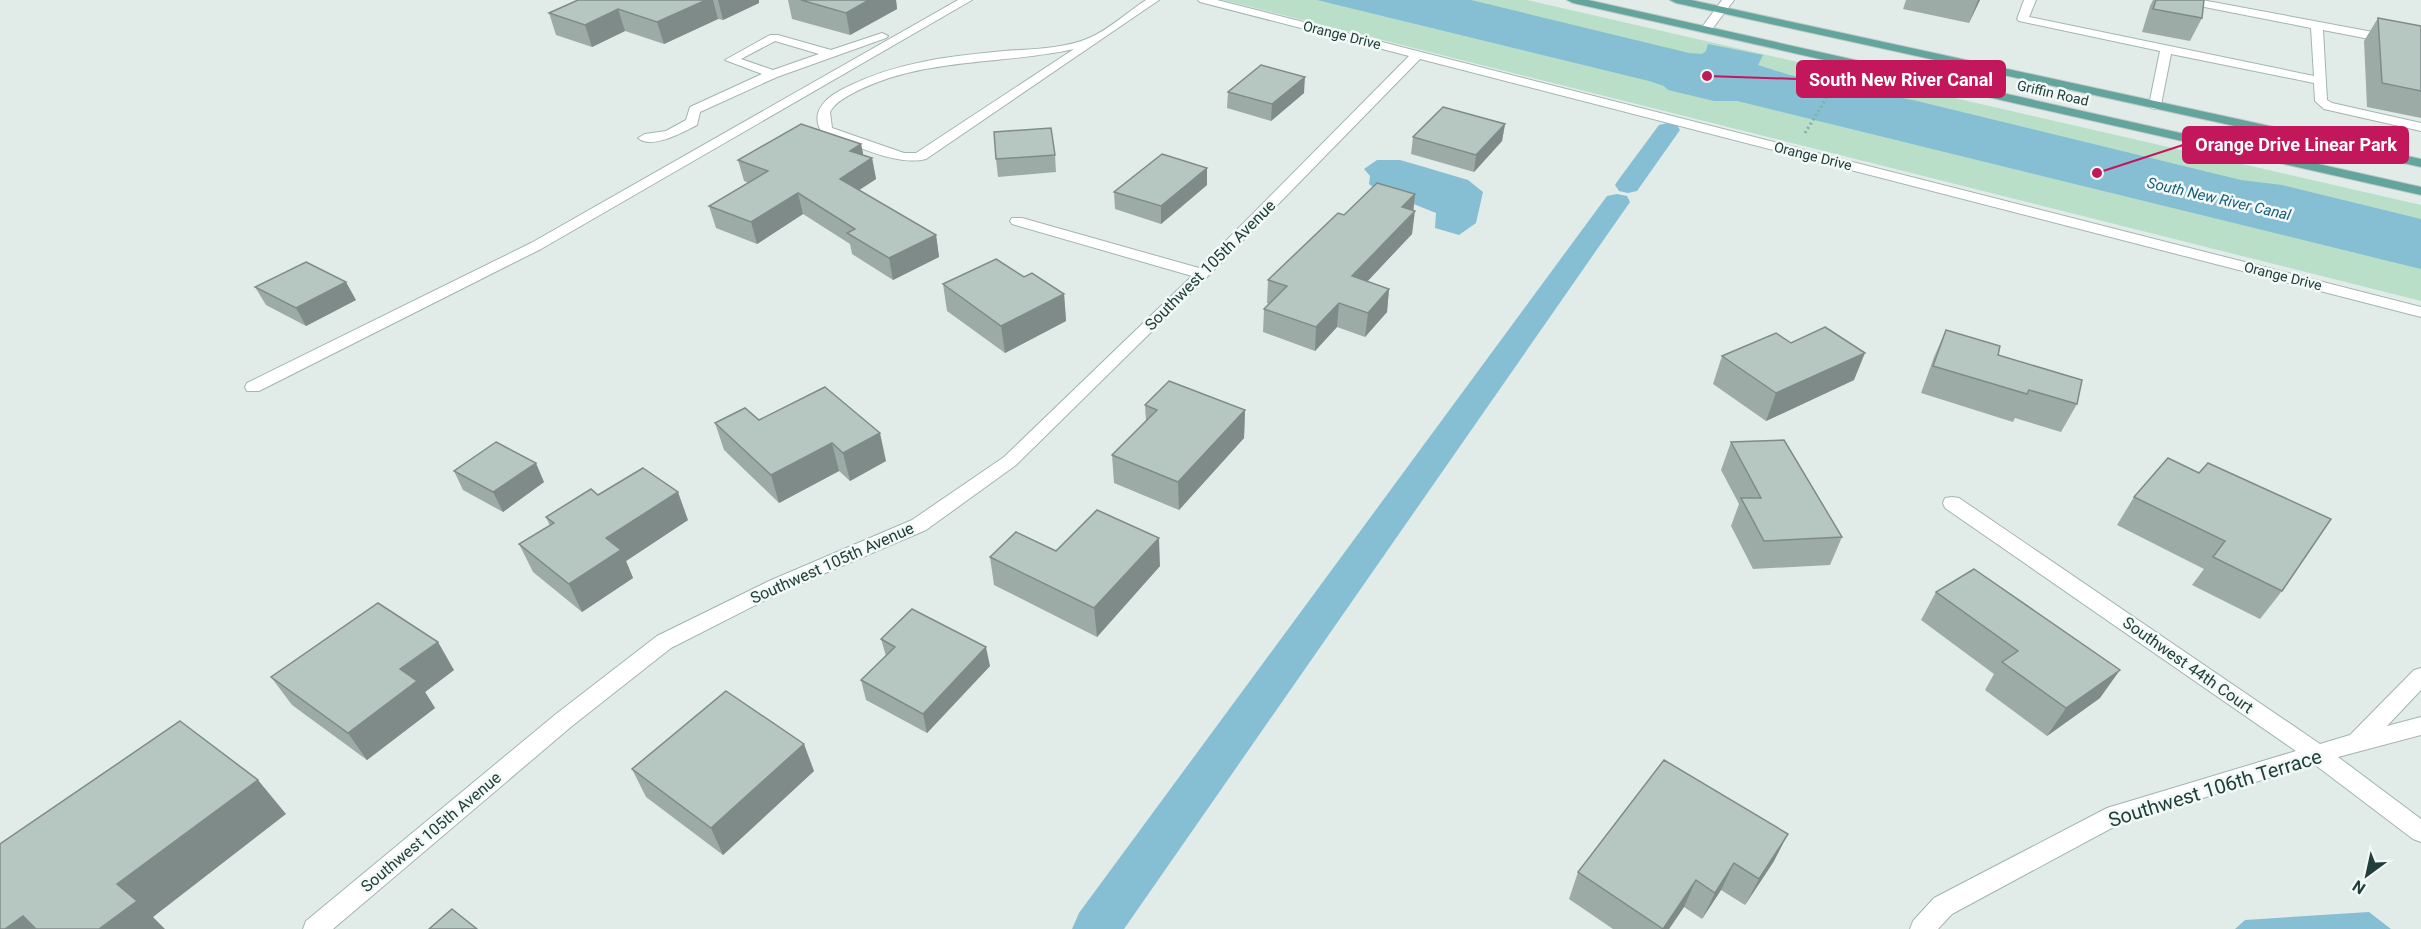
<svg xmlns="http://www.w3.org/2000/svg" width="2421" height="929" font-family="Roboto,sans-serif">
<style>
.green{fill:#b9dfc8}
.water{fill:#86bed4}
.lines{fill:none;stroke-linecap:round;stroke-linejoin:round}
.canal{fill:#86bed4;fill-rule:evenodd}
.minor-casing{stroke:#a3b4b1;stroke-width:2}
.major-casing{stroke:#c1c9c8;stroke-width:2}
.path{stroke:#80b2a9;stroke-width:3;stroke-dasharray:2 3;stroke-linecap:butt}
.minor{fill:#fff;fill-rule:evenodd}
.major{fill:#63a49c;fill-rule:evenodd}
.wall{fill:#9daba7}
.shaded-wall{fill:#7f8b88}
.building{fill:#b6c7c2;stroke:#7f8b88;stroke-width:1.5}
.labels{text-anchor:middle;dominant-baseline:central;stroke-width:5;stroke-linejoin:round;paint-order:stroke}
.far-street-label{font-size:14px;fill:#203e3a;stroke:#f2f9f6}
.far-water-label{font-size:15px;font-style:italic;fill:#175f7d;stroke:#f2f9f6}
.street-label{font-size:16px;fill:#203e3a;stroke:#f2f9f6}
.near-street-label{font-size:20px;fill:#203e3a;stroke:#f2f9f6}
.leader{fill:none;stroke:#c2185b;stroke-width:2}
.callout-dot{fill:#c2185b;stroke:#f2f9f6;stroke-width:2}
.callout{fill:#c2185b;stroke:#c2185b;stroke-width:2}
.callout-label{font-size:18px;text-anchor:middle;font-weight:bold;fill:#fff}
</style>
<rect width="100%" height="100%" fill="#e1ece9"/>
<polygon class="green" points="1223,0 1527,0 2421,205 2421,301"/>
<g class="water">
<polygon points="1317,0 1471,0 1689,53 1702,54 1706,51 1708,44 1763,55 1758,65 1790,75 1917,101 2241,180 2282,185 2421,219 2421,269 1737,101 1714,101 1668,90 1664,86 1649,81"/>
<polygon points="1377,160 1400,160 1421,166 1468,180 1483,192 1476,223 1459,235 1435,228 1436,213 1376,189 1369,184 1370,176 1364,169"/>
<polygon points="2369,912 2391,929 2235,929 2245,920"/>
</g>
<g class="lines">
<g class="canal">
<polygon points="1668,123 1677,125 1680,130 1637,191 1628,193 1619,191 1615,185 1619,179 1659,125"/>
<polygon points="1617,194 1627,196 1630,202 1124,929 1072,929 1079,913 1607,196"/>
</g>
<g class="minor-casing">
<g id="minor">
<polygon points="958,0 972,0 541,249 259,391 247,391 245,387 247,383 531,243"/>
<path d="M 1146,0 L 1159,0 L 926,159 C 896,167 851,143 822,133 C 808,110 829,95 849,86 C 898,62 950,56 1004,51 C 1031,49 1064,49 1089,38 C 1107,31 1129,11 1146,0 ZM 1074,49 L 916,153 L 904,153 L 832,128 L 830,112 C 836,101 848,96 859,90 C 927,57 1002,65 1074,49 Z"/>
<polygon points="1198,0 1217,0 2421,307 2421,317 1420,59 1207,277 1016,465 926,530 783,591 671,648 572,726 333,929 303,929 306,921 556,714 657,636 769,581 912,520 1004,457 1192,276 1012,224 1010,221 1012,218 1022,218 1199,268 1409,56 1200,2"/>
<polygon points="1722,0 1734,0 1710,32 1702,32 1700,30"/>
<polygon points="2024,0 2036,0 2029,17 2314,76 2311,28 2184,3 2178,0 2202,0 2421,41 2421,49 2323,30 2327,100 2332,103 2421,123 2421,131 2324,109 2315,101 2314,83 2171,54 2161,105 2155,109 2151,108 2149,105 2160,51 2019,21 2017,19"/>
<path d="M 882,33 L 888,36 L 886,38 L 777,77 L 700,112 L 697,125 C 683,132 652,150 638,138 L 645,134 L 666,131 L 686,120 L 690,107 L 762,74 L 725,60 L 770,35 L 778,35 L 831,50 ZM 775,41 L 819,54 L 773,70 L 741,59 Z"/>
<polygon points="1952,497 1959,498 2320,744 2350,735 2414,670 2421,668 2421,690 2387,726 2421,717 2421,735 2338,757 2421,819 2421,842 2413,839 2314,764 2121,823 1952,914 1938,929 1910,929 1913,921 1934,898 2107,808 2296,751 1945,508 1943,503 1945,498"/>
</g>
</g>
<g class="major-casing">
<g id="major">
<polygon points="1567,0 1588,0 2421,187 2421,195 1573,3"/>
<polygon points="1670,0 1691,0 2421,159 2421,167 1676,3"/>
</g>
</g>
<polyline class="path" points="1805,133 1837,81"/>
<use href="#minor" class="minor"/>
<use href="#major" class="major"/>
</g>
<g class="wall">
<polygon points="578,0 759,0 759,3 723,20 718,19 664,44 625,31 592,47 556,35 549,13"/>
<polygon points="788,0 896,0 897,9 850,35 792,19"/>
<polygon points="1906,0 1980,0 1969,23 1903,9"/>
<polygon points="2153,0 2204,0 2202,18 2190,41 2142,32 2150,6"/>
<polygon points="2378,18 2421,26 2421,118 2367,107 2364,41"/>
<polygon points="1228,92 1304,93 1271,121 1227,108"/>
<polygon points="1505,124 1502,141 1474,172 1411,154 1413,137"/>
<polygon points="861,144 863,155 872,158 876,179 859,190 936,235 939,257 893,280 852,254 850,244 803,214 757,244 716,228 709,206 749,183 744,181 738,160"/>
<polygon points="1055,155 1056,172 998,177 996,159"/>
<polygon points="1207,185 1161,224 1115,209 1114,192"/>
<polygon points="1415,194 1413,211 1412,234 1367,281 1389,289 1387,312 1365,337 1337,327 1315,351 1263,332 1264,309 1269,304 1267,303 1268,280 1344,215"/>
<polygon points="1024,277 1064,294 1066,321 1005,353 947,311 943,284"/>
<polygon points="255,287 356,300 306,326 266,305"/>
<polygon points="1946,330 1998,355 2077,404 2061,432 2015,418 2013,422 1921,393 1934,357"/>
<polygon points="1791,343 1854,380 1766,421 1713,384 1722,356"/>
<polygon points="1145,405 1245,410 1244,438 1179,510 1114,483 1112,455 1146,421"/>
<polygon points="759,420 886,461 850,481 839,471 779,503 724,450 715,423"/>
<polygon points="1731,442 1842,537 1830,565 1753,569 1731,526 1739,504 1721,470"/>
<polygon points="2168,458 2282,591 2260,619 2192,585 2204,569 2117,525 2134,497"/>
<polygon points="454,471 544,482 503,512 463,490"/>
<polygon points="598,495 688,520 626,561 633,578 582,612 533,572 519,544 550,526 546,517"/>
<polygon points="1056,551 1160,566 1097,637 994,585 990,557"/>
<polygon points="1936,592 2100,698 2047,736 1985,690 1994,674 1921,620"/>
<polygon points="881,639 990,666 927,733 866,700 861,680 886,656"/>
<polygon points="454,670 425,692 435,708 367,760 292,705 271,677"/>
<polygon points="632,769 814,771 723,855 646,797"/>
<polygon points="1774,861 1745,905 1721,890 1702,919 1684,907 1669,929 1613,929 1569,899 1578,872"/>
</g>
<g class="shaded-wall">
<polygon points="706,0 713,0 718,19 664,44 657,22"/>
<polygon points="718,0 759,0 759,3 723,20"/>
<polygon points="869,0 896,0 897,9 850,35 846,13"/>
<polygon points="1978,0 1980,0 1969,23"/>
<polygon points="618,9 625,31 592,47 585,25"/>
<polygon points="1305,77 1304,93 1271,121 1272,104"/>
<polygon points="1505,124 1502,141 1474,172 1476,155"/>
<polygon points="861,144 865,163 872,158 876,179 844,200 840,179 850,151"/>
<polygon points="1207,168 1207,185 1161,224 1161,206"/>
<polygon points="798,193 803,214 757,244 751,222"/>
<polygon points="1415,194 1413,214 1415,211 1412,234 1350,300 1352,276 1402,207"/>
<polygon points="936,235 939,257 893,280 889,258"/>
<polygon points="346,282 356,300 306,326 296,308"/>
<polygon points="1389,289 1387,312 1365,337 1368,313"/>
<polygon points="1064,294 1066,321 1005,353 1001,326"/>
<polygon points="1339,303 1337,327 1315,351 1316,327"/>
<polygon points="1865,353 1854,380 1766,421 1776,393"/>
<polygon points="1245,410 1244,438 1179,510 1178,482"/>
<polygon points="880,433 886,461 850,481 843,453"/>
<polygon points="832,443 839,471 779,503 771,475"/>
<polygon points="536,463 544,482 503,512 493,492"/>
<polygon points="678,492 688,520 626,561 633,578 582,612 569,584 606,538"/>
<polygon points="1159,538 1160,566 1097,637 1094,608"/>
<polygon points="438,642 454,670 425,692 435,708 367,760 348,733 400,669"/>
<polygon points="986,647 990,666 927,733 923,714"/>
<polygon points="2120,670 2100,698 2047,736 2066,708"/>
<polygon points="804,744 814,771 723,855 711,828"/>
<polygon points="258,780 286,814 153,917 165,929 99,929 117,884"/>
<polygon points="1788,834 1774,861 1745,905 1759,879"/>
<polygon points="1734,863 1721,890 1702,919 1715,893"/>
<polygon points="1696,880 1684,907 1669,929 1663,929"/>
<polygon points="23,916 37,929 5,929"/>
</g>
<g class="building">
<polygon points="578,0 706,0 657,22 618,9 585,25 549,13"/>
<polygon points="801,0 869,0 846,13"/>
<polygon points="2156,0 2204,0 2202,18 2153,9"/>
<polygon points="2378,18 2421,26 2421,91 2382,83"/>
<polygon points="1261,65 1305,77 1272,104 1228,92"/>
<polygon points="1443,107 1505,124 1476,155 1413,137"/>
<polygon points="801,124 861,144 850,151 872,158 840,179 936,235 889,258 847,233 855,229 798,193 751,222 709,206 768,171 738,160"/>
<polygon points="1051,128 1055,155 996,159 994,132"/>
<polygon points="1162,154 1207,168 1161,206 1114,192"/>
<polygon points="1377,183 1415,194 1402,207 1415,211 1352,276 1389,289 1368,313 1339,303 1316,327 1264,309 1287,286 1268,280 1338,213 1344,215"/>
<polygon points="996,259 1024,277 1032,273 1064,294 1001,326 943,284"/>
<polygon points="306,262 346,282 296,308 255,287"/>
<polygon points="1825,327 1865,353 1776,393 1722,356 1776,333 1791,343"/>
<polygon points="1946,330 2000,346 1998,355 2082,380 2077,404 2029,390 2027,394 1933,366"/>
<polygon points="1169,381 1245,410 1178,482 1112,455 1157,410 1145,405"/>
<polygon points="825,387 880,433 843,453 832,443 771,475 715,423 745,408 759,420"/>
<polygon points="1784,440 1842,537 1764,541 1741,498 1761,498 1731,442"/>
<polygon points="496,442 536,463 493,492 454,471"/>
<polygon points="2168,458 2199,473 2208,463 2331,519 2282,591 2213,557 2225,541 2134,497"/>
<polygon points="643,468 678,492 606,538 621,550 569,584 519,544 554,523 546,517 591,489 598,495"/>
<polygon points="1097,510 1159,538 1094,608 990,557 1016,532 1056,551"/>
<polygon points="1974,569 2120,670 2066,708 2002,662 2018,651 1936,592"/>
<polygon points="378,603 438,642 400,669 417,681 348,733 271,677"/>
<polygon points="912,609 986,647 923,714 861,680 895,647 881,639"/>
<polygon points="726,691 804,744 711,828 632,769"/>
<polygon points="180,721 258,780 117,884 137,901 99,929 36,929 23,916 5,929 0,929 0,844"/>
<polygon points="1664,760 1788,834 1759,879 1734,863 1715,893 1696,880 1663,929 1578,872"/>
<polygon points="452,909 477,929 429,929"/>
</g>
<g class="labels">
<g class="far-street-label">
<text transform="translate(1342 35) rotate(14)">Orange Drive</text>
<text transform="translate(2053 93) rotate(13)">Griffin Road</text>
<text transform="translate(1813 156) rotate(14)">Orange Drive</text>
<text transform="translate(2283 276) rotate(14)">Orange Drive</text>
</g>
<g class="far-water-label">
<text transform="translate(2219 199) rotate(13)">South New River Canal</text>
</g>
<g class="street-label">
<text transform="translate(1210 265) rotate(-45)">Southwest 105th Avenue</text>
<text transform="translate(832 563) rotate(-24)">Southwest 105th Avenue</text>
<text transform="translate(2188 665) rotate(35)">Southwest 44th Court</text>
<text transform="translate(431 832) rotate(-40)">Southwest 105th Avenue</text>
</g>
<g class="near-street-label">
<text transform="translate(2215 788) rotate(-17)">Southwest 106th Terrace</text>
</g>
</g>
<path class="leader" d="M1707 76L1797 79M2097 173L2183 145"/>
<g class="callout-dot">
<circle cx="1707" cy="76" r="6"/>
<circle cx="2097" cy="173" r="6"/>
</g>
<g class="callout">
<rect x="1797" y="61" width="208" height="36" rx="6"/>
<rect x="2183" y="127" width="225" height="36" rx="6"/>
</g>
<g class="callout-label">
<text x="1901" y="86">South New River Canal</text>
<text x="2296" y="151">Orange Drive Linear Park</text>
</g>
<g transform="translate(2367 875) rotate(213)" stroke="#f2f9f6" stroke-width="4.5" paint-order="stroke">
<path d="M0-4.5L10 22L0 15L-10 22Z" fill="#203e3a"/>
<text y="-9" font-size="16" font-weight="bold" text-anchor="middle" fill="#203e3a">N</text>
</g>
</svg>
